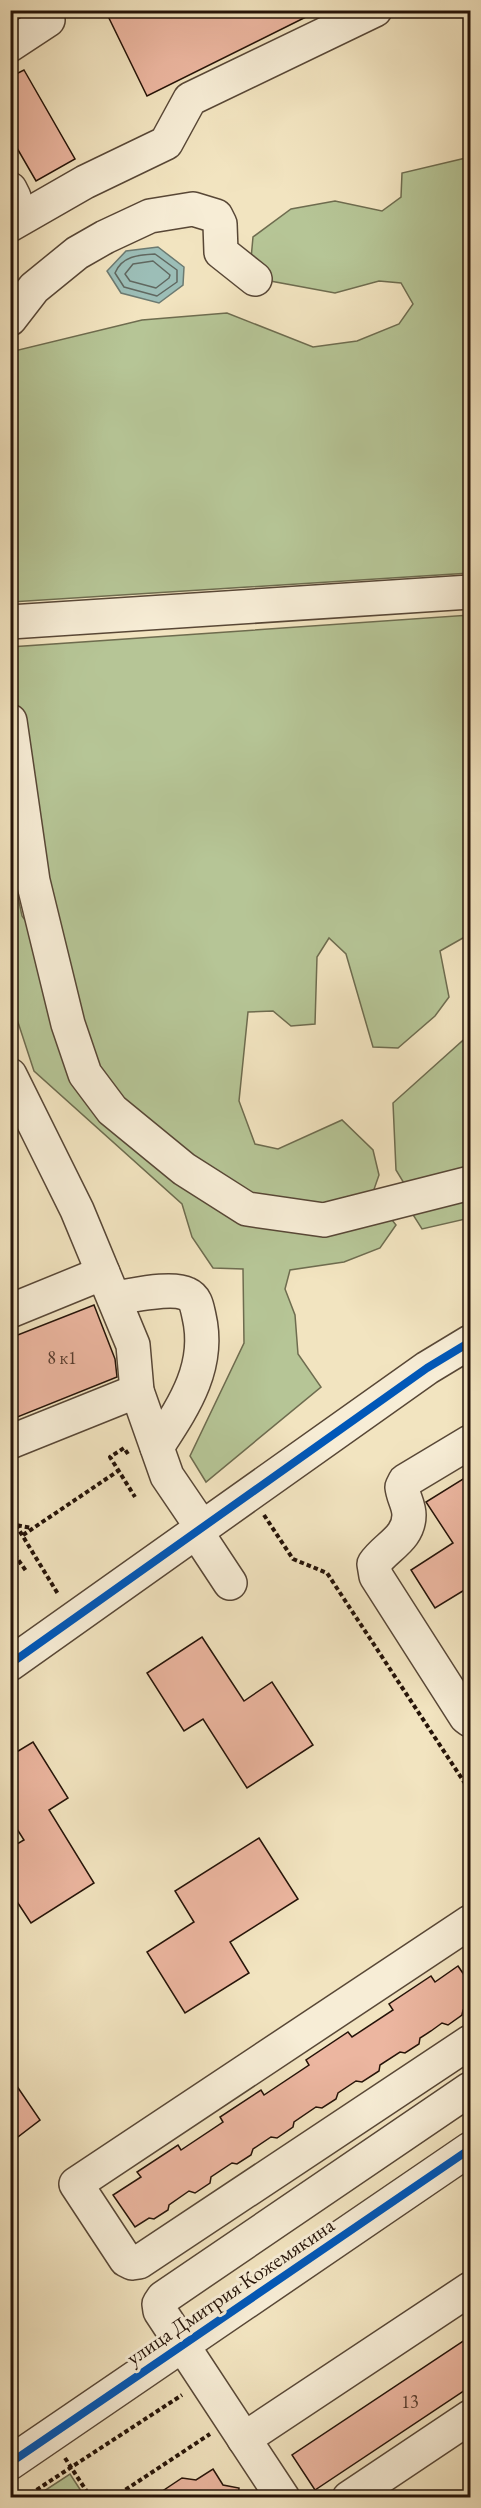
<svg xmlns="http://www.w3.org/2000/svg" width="481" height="2508" font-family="'EB Garamond',serif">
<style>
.green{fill:#b6c596;stroke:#6e6c4f;stroke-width:1.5}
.water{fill:#9cbeb7;stroke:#6c7a71;stroke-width:1.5}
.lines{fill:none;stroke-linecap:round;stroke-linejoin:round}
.shore{stroke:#606860;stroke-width:1.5}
.building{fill:#ecb6a0;stroke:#251308;stroke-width:1.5}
.minor-casing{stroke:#584736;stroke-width:36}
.path{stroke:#251308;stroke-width:4;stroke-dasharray:4.5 3;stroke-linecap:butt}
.minor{stroke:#f7edd6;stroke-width:33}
.cycleway-casing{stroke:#f7edd6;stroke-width:11}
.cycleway{stroke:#0057b8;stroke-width:8}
.labels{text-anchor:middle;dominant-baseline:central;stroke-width:6;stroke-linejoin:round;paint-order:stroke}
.number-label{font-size:18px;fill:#573c2e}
.street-label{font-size:21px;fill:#251308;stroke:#f7edd6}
</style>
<rect width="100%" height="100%" fill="#f2e4c0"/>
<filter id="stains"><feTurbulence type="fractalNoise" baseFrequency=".00333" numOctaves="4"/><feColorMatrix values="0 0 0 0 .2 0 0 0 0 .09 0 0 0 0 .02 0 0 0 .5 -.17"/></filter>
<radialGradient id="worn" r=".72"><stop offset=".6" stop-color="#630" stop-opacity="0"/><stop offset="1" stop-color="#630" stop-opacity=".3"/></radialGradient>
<g class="green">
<polygon points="470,157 470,573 11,602 10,352 142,320 227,313 313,347 357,341 399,324 413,304 401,283 379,281 335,293 265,280 251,259 253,237 291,209 335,201 382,211 401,197 402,173"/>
<polygon points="470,615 470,934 440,951 449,997 435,1016 398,1048 373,1047 346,954 329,938 317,957 315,1024 291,1026 273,1011 248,1012 239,1101 255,1144 278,1149 342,1120 373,1150 379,1175 371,1198 328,1213 256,1206 92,1082 42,874 11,674 10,647"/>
<polygon points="10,860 22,916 38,938 78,1077 241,1216 385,1211 396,1225 380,1248 344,1262 290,1270 285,1289 295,1315 298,1354 321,1387 206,1482 190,1456 244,1343 243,1269 213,1268 192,1237 182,1204 34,1071 11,1001"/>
<polygon points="470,1034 470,1175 408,1190 396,1170 393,1103"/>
<polygon points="470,1190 470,1218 422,1229 410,1210"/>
<polygon points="70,2474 85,2497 44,2497 41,2493"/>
</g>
<polygon class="water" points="158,247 184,267 183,285 159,303 121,293 107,271 126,251"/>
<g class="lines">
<g class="shore">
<path d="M 155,254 L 177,270 L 177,282 L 157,296 L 124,287 L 115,273 C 122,256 138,255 155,254 Z"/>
<polygon points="153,261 170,275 169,278 156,288 130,281 125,274 133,264"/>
</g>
</g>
<g class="building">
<polygon points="105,10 320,10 147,96"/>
<polygon points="24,70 75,159 36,181 10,136 10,77"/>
<polygon points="94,1305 115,1359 117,1377 10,1420 10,1338"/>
<polygon points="471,1474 471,1586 435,1608 411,1570 453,1543 426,1502"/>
<polygon points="202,1637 244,1701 272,1682 313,1745 247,1788 203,1719 184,1731 147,1673"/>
<polygon points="33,1742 68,1798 49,1810 94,1883 31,1923 10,1891 10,1848 24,1840 10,1818 10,1756"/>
<polygon points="259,1838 298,1899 230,1942 249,1973 185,2013 147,1952 194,1922 175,1891"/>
<polygon points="458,1966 471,1985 471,2005 463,2010 462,2015 448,2025 442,2023 431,2031 420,2038 419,2044 405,2053 400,2052 380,2065 379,2071 362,2082 356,2081 338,2093 336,2099 322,2108 316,2107 294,2122 293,2127 277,2138 271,2137 253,2149 251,2155 237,2164 232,2163 211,2177 210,2183 195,2193 189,2191 169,2205 168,2210 154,2219 149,2218 135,2227 113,2195 141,2177 137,2172 178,2145 181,2150 223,2122 220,2117 261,2090 264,2095 309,2065 306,2060 348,2032 352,2037 393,2010 389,2004 431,1976 435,1982"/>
<polygon points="10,2076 40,2120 10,2143"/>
<polygon points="471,2336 471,2386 315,2490 292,2455"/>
<polygon points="213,2469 223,2485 239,2488 238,2498 152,2498 182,2478 196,2480"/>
</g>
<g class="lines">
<g class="minor-casing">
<g id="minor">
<polyline points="10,45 48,20"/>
<polyline points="10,189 14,197 10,205"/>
<polyline points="10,225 85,182 166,143 190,99 375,10"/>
<polyline points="10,319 34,288 77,253 105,237 150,216 193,209 216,216 220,224 221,252 255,279"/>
<polyline points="10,622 470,592"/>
<polyline points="10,721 33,881 68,1024 85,1074 112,1110 184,1169 247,1209 324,1220 470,1183"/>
<polyline points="10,1075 77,1210 133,1345 137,1391 167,1476 203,1529"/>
<path d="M 114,1298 C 131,1296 171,1286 187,1294 C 196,1298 197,1307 199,1316 C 211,1367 183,1407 157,1447"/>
<polyline points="10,1311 103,1273"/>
<polyline points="10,1442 137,1391"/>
<path d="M 470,1442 L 405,1481 L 402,1487 C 403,1497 409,1505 409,1515 C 409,1539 385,1547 374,1564 L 376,1576 L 466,1717 L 470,1720"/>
<polyline points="197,1533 230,1583"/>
<polyline points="10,1664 427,1368 470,1342"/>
<polyline points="470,1922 76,2184 126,2260 132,2263 139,2262 470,2042"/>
<polyline points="244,2439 470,2289"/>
<polyline points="10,2463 470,2149"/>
<polyline points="283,2498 160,2311 159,2304 163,2298 470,2089"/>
<polyline points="349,2498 470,2417"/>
</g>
</g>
<g class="path">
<polyline points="128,1454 124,1448 110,1457 135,1497"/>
<polyline points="264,1515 293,1559 327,1573 470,1791"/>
<polyline points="10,1524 32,1528"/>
<polyline points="16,1525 58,1594"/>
<polyline points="23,1535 118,1471"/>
<polyline points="10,1548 26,1571"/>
<polyline points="65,2458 91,2498"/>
<polyline points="34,2491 38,2498"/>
<polyline points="24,2498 182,2395"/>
<polyline points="113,2498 210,2434"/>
</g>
<use href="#minor" class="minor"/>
<g class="cycleway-casing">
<g id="cycleway">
<polyline points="10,1664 427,1368 470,1342"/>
<polyline points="10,2463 470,2149"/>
</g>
</g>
<use href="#cycleway" class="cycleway"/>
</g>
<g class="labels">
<g class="number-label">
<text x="62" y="1357">8 к1</text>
<text x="410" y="2401">13</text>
</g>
<g class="street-label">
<text transform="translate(230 2291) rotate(-34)">улица Дмитрия Кожемякина</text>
</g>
</g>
<rect width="481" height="2508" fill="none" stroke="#f2e4c0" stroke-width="36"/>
<rect x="12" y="12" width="457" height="2484" fill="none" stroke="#251308" stroke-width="3"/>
<rect x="18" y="18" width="445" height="2472" fill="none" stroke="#251308" stroke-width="1.5"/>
<rect width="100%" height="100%" filter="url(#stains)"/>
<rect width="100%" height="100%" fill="url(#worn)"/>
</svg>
